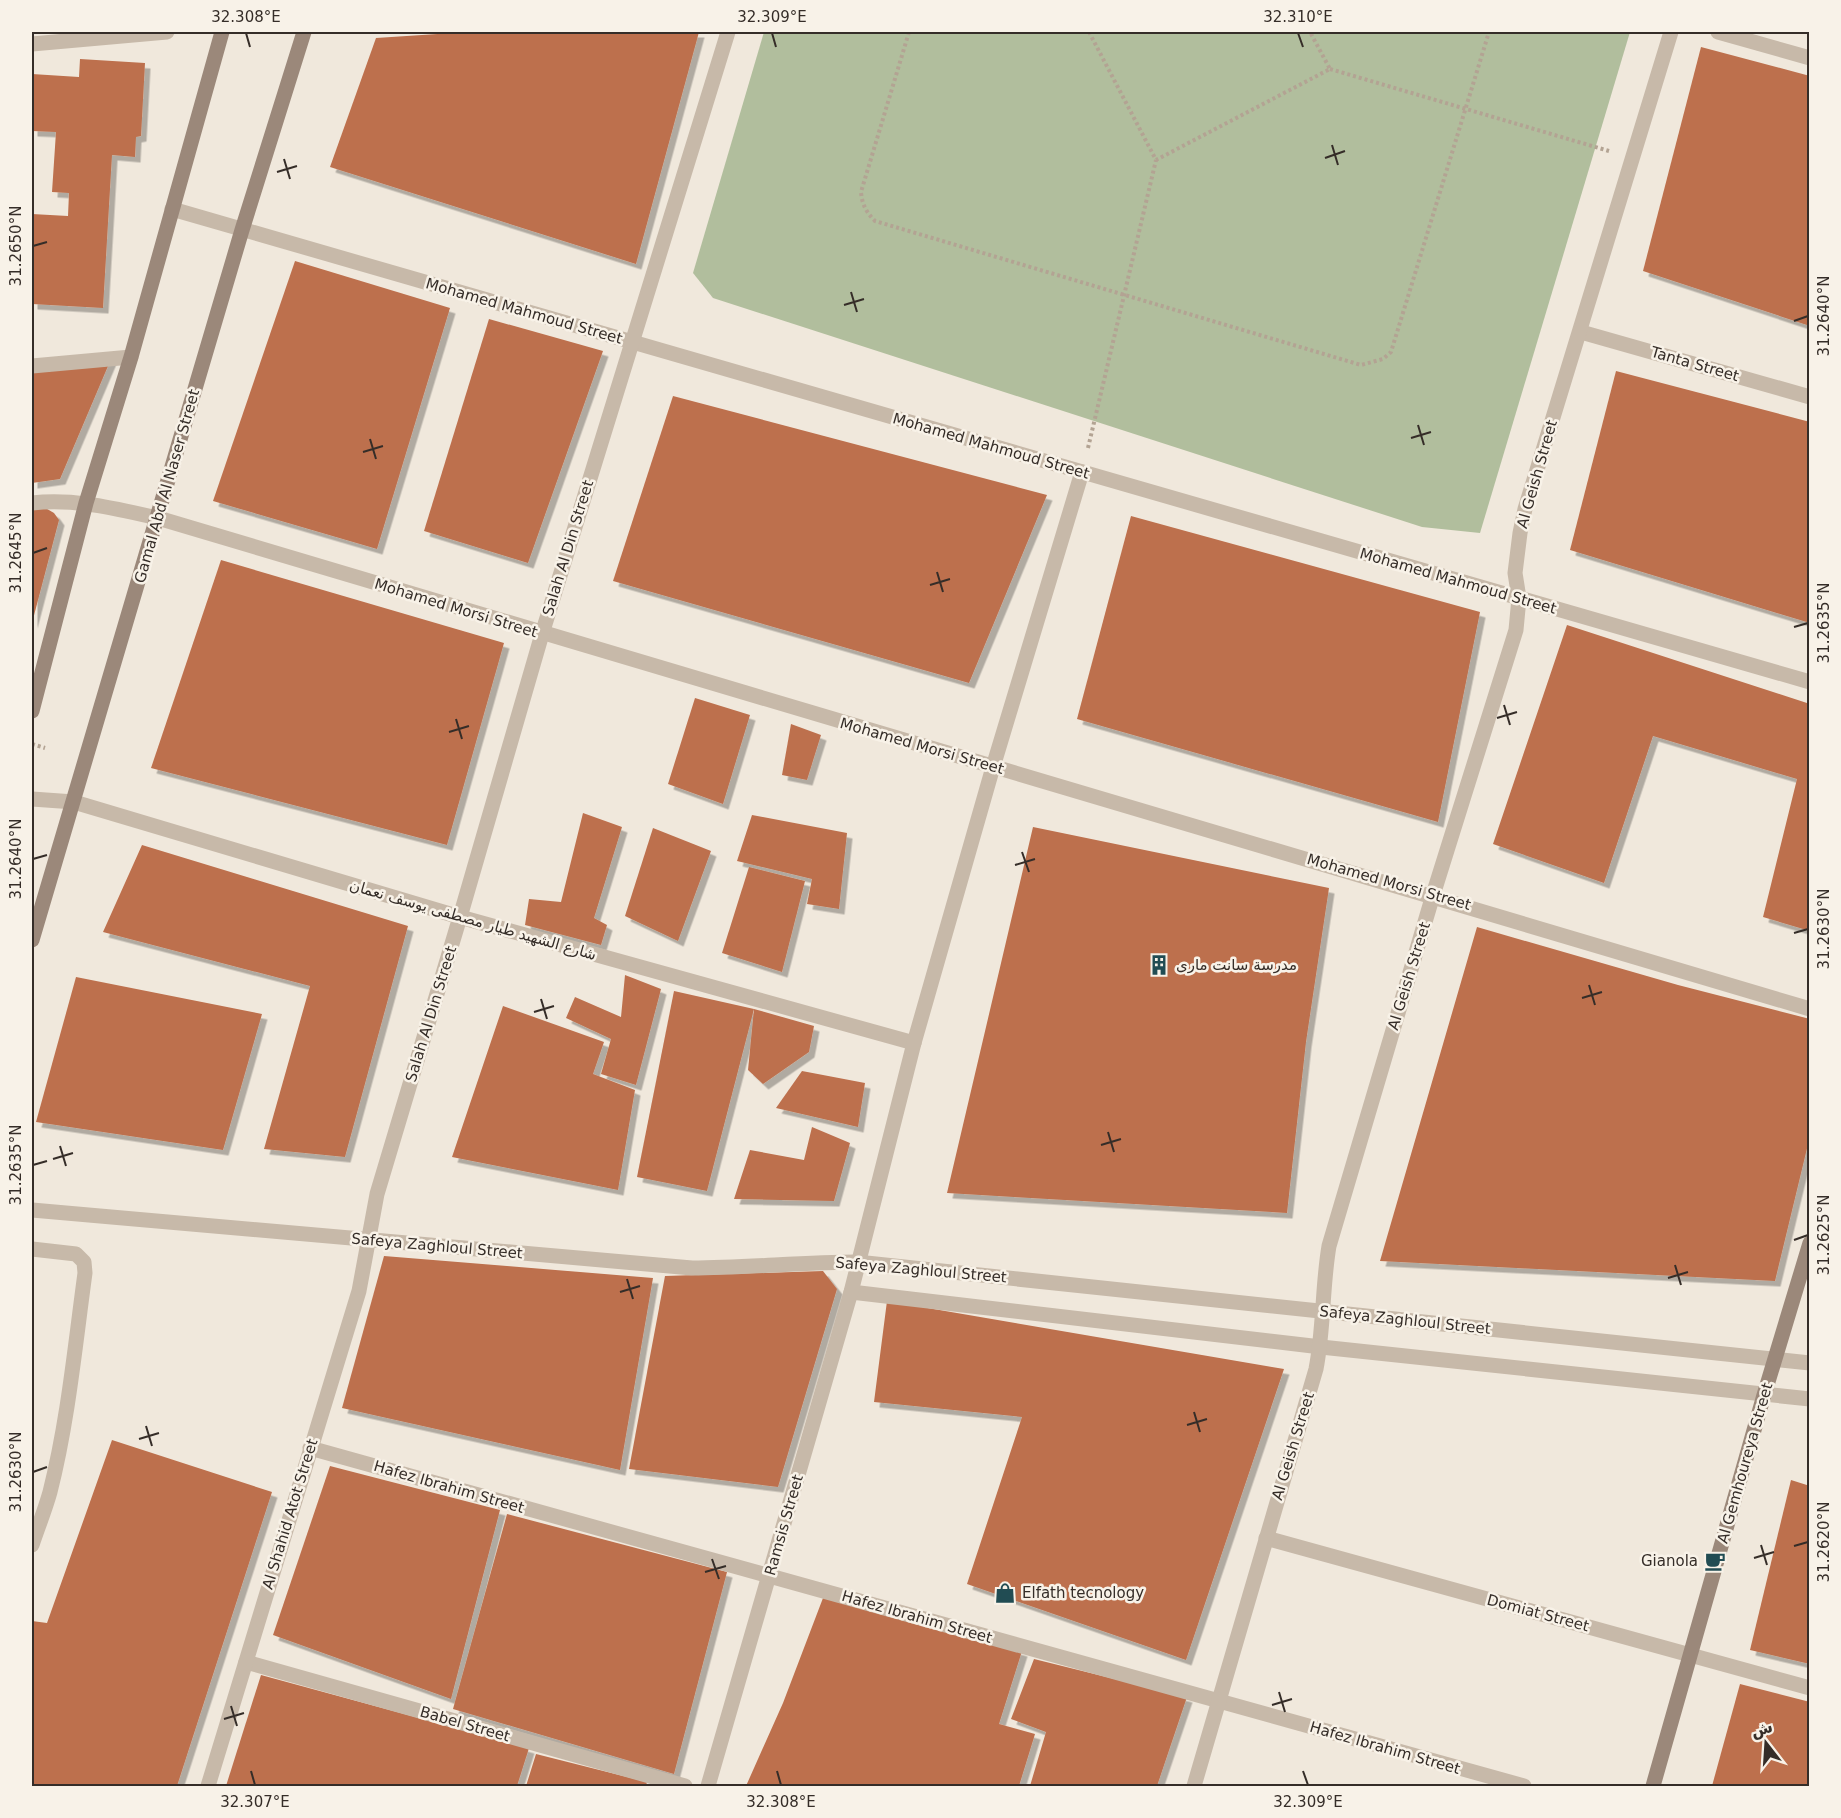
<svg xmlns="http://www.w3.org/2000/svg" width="1841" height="1818" font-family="'DejaVu Sans','Noto Naskh Arabic',sans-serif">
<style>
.green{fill:#b1be9d}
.building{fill:#bd704d;filter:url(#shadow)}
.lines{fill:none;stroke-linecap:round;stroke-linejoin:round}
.path{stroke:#b3a393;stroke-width:4;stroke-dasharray:3 3;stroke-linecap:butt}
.service{stroke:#c7b9a9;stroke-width:15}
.minor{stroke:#c7b9a9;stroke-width:15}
.secondary{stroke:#9b887a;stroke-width:15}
.ticks{fill:none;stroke:#352d28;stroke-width:2}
.labels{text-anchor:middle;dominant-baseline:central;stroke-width:5;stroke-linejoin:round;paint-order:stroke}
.street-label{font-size:15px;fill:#352d28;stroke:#f8f2e8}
.poi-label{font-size:15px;fill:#352d28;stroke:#f8f2e8;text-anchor:start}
.neatline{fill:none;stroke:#352d28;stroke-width:2}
.ticks-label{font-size:15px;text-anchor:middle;fill:#352d28}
</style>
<defs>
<filter id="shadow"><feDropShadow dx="5.5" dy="5.5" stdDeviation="0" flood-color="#0004"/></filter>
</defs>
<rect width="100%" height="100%" fill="#f0e8dc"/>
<polygon class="green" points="764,32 1630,32 1480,533 1422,527 713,298 693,273"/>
<g class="building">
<polygon points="468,32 699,32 636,264 330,167 376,38"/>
<polygon points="1701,47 1810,76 1810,326 1643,271"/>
<polygon points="80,59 145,63 141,136 136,137 135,157 112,155 103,308 32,304 32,214 68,216 69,193 52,192 56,132 32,131 32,74 79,77"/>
<polygon points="295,261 450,308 377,549 213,501"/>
<polygon points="489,319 603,351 528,563 424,531"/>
<polygon points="111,359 60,479 32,483 32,366"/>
<polygon points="1616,371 1810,422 1810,623 1570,550"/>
<polygon points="673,396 1047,495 969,683 613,581"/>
<polygon points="42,506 54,513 59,520 32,623 32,508"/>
<polygon points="1131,516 1480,612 1438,822 1077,719"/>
<polygon points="221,560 504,643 447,845 151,768"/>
<polygon points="1567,625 1810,704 1810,931 1763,917 1797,779 1653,736 1604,883 1493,844"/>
<polygon points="695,698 750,715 723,804 668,784"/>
<polygon points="791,724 821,735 807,780 782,775"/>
<polygon points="583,813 622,827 594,918 607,925 601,945 525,925 529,899 561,902"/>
<polygon points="752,815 847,833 839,909 807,904 812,879 737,861"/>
<polygon points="1033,827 1329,888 1306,1042 1287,1213 947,1193"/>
<polygon points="653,828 711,851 678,941 625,916"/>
<polygon points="142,845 408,926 345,1157 264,1149 310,986 103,932"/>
<polygon points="749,867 805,881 782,972 722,953"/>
<polygon points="1477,927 1678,985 1810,1019 1810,1136 1775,1281 1380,1261"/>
<polygon points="625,975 661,989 636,1085 601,1074 611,1039 566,1018 575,997 621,1017"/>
<polygon points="76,977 262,1014 223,1150 36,1122"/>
<polygon points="674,991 754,1009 707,1191 637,1177"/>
<polygon points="503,1006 604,1042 593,1074 635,1090 618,1190 452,1157"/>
<polygon points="754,1009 814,1026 809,1052 763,1084 748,1070"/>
<polygon points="802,1071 865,1083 858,1127 776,1108"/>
<polygon points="812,1127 850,1143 834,1201 734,1199 750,1150 804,1160"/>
<polygon points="384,1256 653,1278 620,1470 342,1408"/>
<polygon points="823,1271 837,1289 778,1487 629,1469 665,1276"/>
<polygon points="887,1301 1284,1369 1186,1660 967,1584 1022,1417 874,1402"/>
<polygon points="112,1440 272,1492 177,1786 32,1786 32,1621 47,1623"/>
<polygon points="330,1466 500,1510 451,1699 273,1635"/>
<polygon points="1791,1480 1810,1486 1810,1664 1750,1650"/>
<polygon points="507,1514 727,1572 674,1774 453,1709"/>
<polygon points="823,1598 1022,1651 999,1724 1035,1734 1019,1786 746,1786 783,1703"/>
<polygon points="1034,1659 1187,1697 1157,1786 1030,1786 1046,1732 1011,1719"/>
<polygon points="261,1675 529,1748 517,1786 226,1786"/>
<polygon points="1740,1684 1810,1702 1810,1786 1712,1786"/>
<polygon points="536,1754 647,1782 646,1786 526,1786"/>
</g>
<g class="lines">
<g class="path">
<path d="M 909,32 L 861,192 C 862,204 866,212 875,221 L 1361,365 L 1383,359 L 1391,352 L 1489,32"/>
<polyline points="1089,32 1156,160 1330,69 1310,32"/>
<polyline points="1330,69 1609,151"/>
<polyline points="1088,448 1156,160"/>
<polyline points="32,744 45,748"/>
</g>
<path class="service" d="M 32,1249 L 76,1254 L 84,1262 L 85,1273 C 75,1346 68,1421 50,1492 C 45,1510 38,1527 32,1545"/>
<g class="minor">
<polyline points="1718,32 1810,58"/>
<polyline points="32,44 167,32"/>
<polyline points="172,209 1810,682"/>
<polyline points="1581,332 1810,397"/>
<polyline points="32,366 131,357"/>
<path d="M 32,503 C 75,498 116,509 158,518 C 708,684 1260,842 1810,1009"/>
<polyline points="32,799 74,802 460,917 914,1043"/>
<path d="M 32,1210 L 692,1268 C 747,1268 802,1262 857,1262 L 1810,1363"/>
<polyline points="851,1292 1321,1347 1810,1399"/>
<polyline points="310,1448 1524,1786"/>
<polyline points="1266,1538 1810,1688"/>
<polyline points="246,1662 685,1786"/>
<polyline points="208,1786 359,1291 377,1194 460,917 542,634 728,32"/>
<polyline points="708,1786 851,1292 914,1043 993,767 1082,472"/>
<path d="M 1194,1786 L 1316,1369 C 1324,1328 1322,1287 1329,1246 L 1433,895 L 1516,630 L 1519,598 L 1515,573 L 1520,533 L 1525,509 L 1671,32"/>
</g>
<g class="secondary">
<polyline points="32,711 86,503 131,357 222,32"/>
<polyline points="32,940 242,230 304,32"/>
<polyline points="1653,1786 1764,1395 1810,1243"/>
</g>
</g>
<path class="ticks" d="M 246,33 L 250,47M 772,33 L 776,47M 1298,33 L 1303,47M 1332,145 L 1338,165M 1325,158 L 1345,151M 284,159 L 290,179M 277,172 L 297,166M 33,246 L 47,242M 851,292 L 857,312M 844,305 L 864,299M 1794,321 L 1808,316M 1418,425 L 1424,445M 1411,438 L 1431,432M 370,439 L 376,459M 363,452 L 383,446M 33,553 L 47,548M 937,572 L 943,592M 930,585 L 950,579M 1794,627 L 1808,623M 1504,705 L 1510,725M 1497,718 L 1517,712M 456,719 L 462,739M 449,732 L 469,726M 1022,852 L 1029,872M 33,859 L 47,855M 1015,865 L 1035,859M 1794,933 L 1808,929M 1589,985 L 1595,1005M 1582,998 L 1602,992M 541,999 L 547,1019M 534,1012 L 554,1006M 1108,1132 L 1114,1152M 1101,1145 L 1121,1139M 60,1146 L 66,1166M 53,1159 L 73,1153M 33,1165 L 47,1161M 1794,1240 L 1808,1235M 1675,1265 L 1681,1285M 1668,1278 L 1688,1272M 627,1279 L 633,1299M 620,1292 L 640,1286M 1194,1412 L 1200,1432M 1187,1425 L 1207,1419M 146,1426 L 152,1446M 139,1439 L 159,1433M 33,1472 L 47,1467M 1761,1545 L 1767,1565M 1794,1546 L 1808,1542M 1754,1558 L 1774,1552M 712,1559 L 719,1579M 705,1572 L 726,1566M 1279,1692 L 1285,1712M 1272,1705 L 1292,1699M 231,1706 L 237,1726M 224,1719 L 244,1713M 251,1771 L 255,1785M 777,1771 L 781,1785M 1303,1771 L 1308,1785"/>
<defs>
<g id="building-bare" transform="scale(1.62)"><path d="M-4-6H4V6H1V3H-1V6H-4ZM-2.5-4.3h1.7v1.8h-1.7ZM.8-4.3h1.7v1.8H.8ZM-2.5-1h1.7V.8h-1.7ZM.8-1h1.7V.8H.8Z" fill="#214c53" stroke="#f8f2e8" stroke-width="2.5" paint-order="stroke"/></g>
<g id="cafe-bare" transform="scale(1.62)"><path d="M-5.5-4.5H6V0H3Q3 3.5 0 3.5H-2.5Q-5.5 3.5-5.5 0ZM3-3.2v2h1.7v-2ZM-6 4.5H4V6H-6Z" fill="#214c53" stroke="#f8f2e8" stroke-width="2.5" paint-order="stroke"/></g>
<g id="shop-bare" transform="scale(1.62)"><path d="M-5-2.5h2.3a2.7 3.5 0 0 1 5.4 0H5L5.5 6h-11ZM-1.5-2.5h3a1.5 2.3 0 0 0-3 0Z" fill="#214c53" stroke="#f8f2e8" stroke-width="2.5" paint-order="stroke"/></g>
</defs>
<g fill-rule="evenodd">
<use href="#building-bare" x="1159" y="965"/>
<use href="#cafe-bare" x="1715" y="1561"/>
<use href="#shop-bare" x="1005" y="1593"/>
</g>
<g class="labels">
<g class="street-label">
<text transform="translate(524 311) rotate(16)">Mohamed Mahmoud Street</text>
<text transform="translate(1695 364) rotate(16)">Tanta Street</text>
<text transform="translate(991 446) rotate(16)">Mohamed Mahmoud Street</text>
<text transform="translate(1537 474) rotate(-74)">Al Geish Street</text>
<text transform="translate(167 486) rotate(-74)">Gamal Abd Al Naser Street</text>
<text transform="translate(568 548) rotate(-73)">Salah Al Din Street</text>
<text transform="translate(1458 581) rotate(16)">Mohamed Mahmoud Street</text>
<text transform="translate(456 608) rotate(17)">Mohamed Morsi Street</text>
<text transform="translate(922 746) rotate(16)">Mohamed Morsi Street</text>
<text transform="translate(1389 882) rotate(16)">Mohamed Morsi Street</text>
<text transform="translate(473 920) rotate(16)">شارع الشهيد طيار مصطفى يوسف نعمان</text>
<text transform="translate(1409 976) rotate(-73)">Al Geish Street</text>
<text transform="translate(431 1014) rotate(-73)">Salah Al Din Street</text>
<text transform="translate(437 1246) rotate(5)">Safeya Zaghloul Street</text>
<text transform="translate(921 1270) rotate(5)">Safeya Zaghloul Street</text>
<text transform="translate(1405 1320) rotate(6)">Safeya Zaghloul Street</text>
<text transform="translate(1293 1446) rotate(-73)">Al Geish Street</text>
<text transform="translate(1745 1463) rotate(-74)">Al Gemhoureya Street</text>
<text transform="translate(449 1487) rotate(16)">Hafez Ibrahim Street</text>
<text transform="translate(290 1514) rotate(-73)">Al Shahid Atot Street</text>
<text transform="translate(784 1525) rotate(-74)">Ramsis Street</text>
<text transform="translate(1538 1613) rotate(15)">Domiat Street</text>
<text transform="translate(917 1617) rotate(16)">Hafez Ibrahim Street</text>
<text transform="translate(465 1724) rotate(16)">Babel Street</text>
<text transform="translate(1385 1748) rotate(16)">Hafez Ibrahim Street</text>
</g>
<g class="poi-label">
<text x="1176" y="965">مدرسة سانت مارى</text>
<text x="1698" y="1561" text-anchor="end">Gianola</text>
<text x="1022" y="1593">Elfath tecnology</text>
</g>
</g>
<rect width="1841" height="1818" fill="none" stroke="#f8f2e8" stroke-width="66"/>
<g transform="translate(1766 1743) rotate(343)" stroke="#f8f2e8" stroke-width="4.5" paint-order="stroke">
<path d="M0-4.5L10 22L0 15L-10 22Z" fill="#352d28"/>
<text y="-9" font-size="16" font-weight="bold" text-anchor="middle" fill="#352d28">ش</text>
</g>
<rect x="33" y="33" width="1775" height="1752" class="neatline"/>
<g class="ticks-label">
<text x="246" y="22">32.308°E</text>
<text x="772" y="22">32.309°E</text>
<text x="1298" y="22">32.310°E</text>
<text transform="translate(16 246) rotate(-90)" y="5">31.2650°N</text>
<text transform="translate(1824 316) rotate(-90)" y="5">31.2640°N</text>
<text transform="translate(16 553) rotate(-90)" y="5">31.2645°N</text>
<text transform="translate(1824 623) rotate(-90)" y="5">31.2635°N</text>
<text transform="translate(16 859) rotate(-90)" y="5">31.2640°N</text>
<text transform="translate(1824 929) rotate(-90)" y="5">31.2630°N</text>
<text transform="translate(16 1165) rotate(-90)" y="5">31.2635°N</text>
<text transform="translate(1824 1235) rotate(-90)" y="5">31.2625°N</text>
<text transform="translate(16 1472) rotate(-90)" y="5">31.2630°N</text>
<text transform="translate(1824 1542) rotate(-90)" y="5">31.2620°N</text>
<text x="255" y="1807">32.307°E</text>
<text x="781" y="1807">32.308°E</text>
<text x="1308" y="1807">32.309°E</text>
</g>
</svg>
